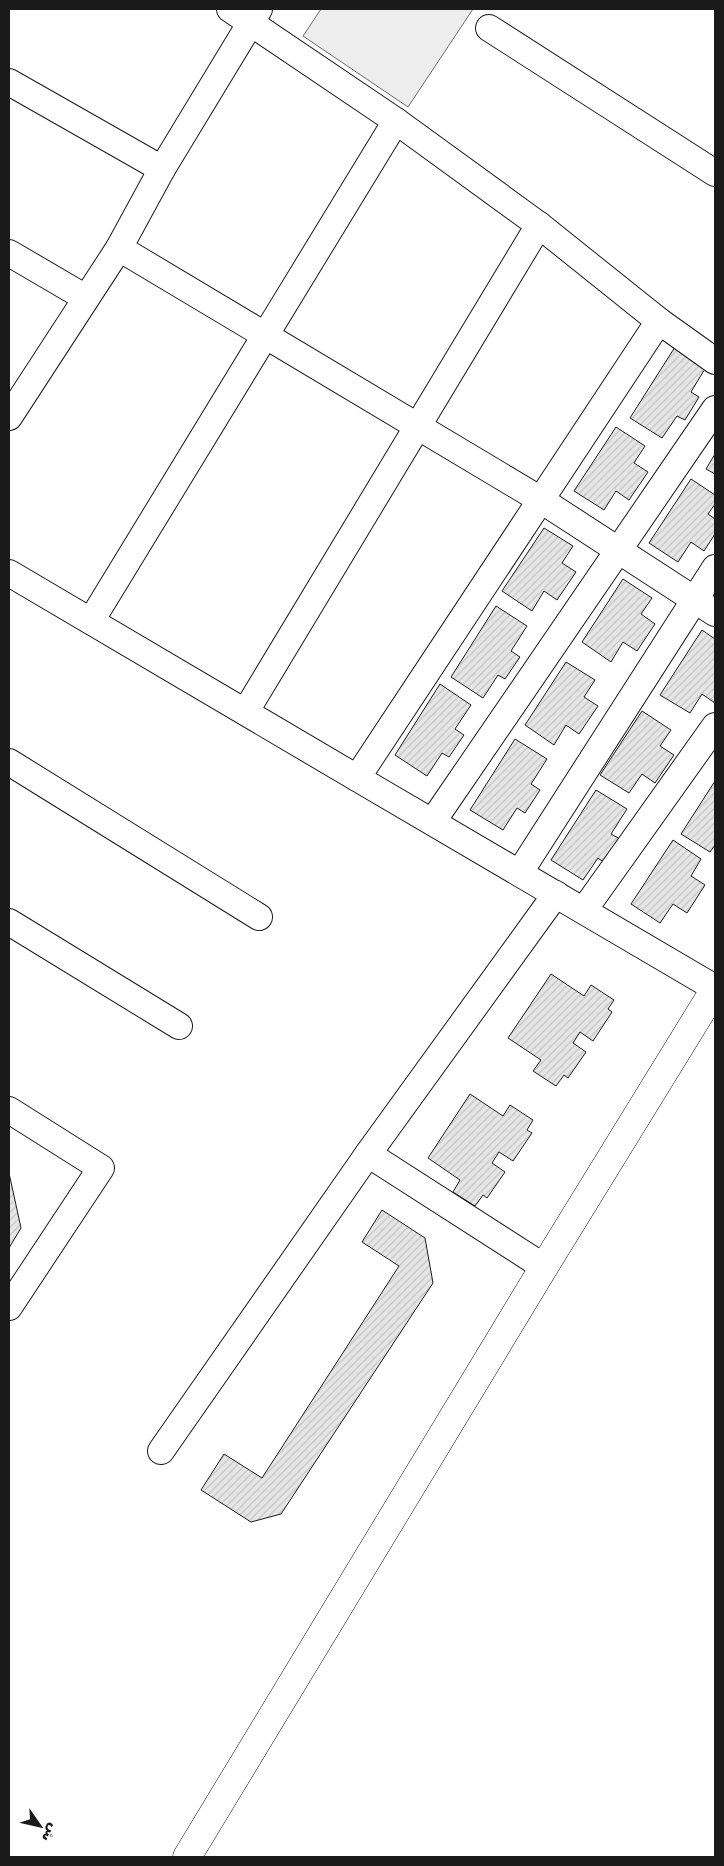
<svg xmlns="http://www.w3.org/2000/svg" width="724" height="1866" font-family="'DejaVu Sans','Noto Sans Arabic',sans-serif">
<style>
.built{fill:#ededed;stroke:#6a6a6a}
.building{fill:url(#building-hatch);stroke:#1a1a1a}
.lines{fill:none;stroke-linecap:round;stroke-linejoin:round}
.street-casing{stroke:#1a1a1a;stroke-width:28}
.primary-casing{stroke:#1a1a1a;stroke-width:29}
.street{stroke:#fff;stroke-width:26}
.primary{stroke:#fff;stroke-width:28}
</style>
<defs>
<pattern id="building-hatch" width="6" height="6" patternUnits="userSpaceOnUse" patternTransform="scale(1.25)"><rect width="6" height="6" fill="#e6e6e6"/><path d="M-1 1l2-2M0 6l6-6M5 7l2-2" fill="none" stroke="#c5c5c5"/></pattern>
</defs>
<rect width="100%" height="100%" fill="#fff"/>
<polygon class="built" points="321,9 473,9 408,107 303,36"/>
<g class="building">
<polygon points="675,347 706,367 691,392 699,397 685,420 677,416 662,438 630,418"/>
<polygon points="616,427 645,446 634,463 648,472 629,500 616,491 604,510 574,491"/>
<polygon points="715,454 715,474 706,469"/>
<polygon points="691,479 715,495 715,504 708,514 715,519 715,534 704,551 691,542 678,562 649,543"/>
<polygon points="544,528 573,546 562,563 576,572 557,600 544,591 532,611 502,591"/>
<polygon points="623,579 652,598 641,614 655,624 637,651 623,642 611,662 582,642"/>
<polygon points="496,606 527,626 511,651 520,657 505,679 498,675 483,698 451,677"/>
<polygon points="702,630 715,639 715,703 702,694 690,713 660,695"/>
<polygon points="566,662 595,680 584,697 598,706 579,734 566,725 554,745 525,725"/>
<polygon points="440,684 471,705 455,729 464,735 449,757 442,753 427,776 395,755"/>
<polygon points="642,711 671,730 660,746 674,755 655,783 642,774 629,793 600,775"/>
<polygon points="515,739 547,759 531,784 540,790 525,813 517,808 503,830 470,810"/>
<polygon points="715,781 715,845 710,852 681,834"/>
<polygon points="596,790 627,809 611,834 620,839 605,863 598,858 583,880 551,860"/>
<polygon points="673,840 701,859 691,876 705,885 687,913 673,904 660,923 631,904"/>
<polygon points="551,974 584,996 591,985 614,1000 608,1009 612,1012 593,1041 580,1032 573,1043 586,1052 568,1078 564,1075 556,1086 533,1071 541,1060 508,1038"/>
<polygon points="470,1094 503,1116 510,1105 533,1120 527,1130 532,1133 513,1161 499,1152 492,1163 505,1172 487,1198 483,1195 475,1206 453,1192 460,1180 428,1158"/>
<polygon points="9,1173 21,1228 9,1248"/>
<polygon points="382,1210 425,1238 433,1283 281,1514 251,1522 201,1490 224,1454 262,1478 399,1266 362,1242"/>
</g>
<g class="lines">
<g class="street-casing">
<g id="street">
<polyline points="230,9 396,121 539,225 659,321"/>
<polyline points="489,28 715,173"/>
<polyline points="9,82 162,169"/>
<polyline points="119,248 541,500 715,613"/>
<polyline points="9,253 86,298"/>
<polyline points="715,361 659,321 357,778 715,988"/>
<polyline points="9,417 119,248 162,169 259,9"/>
<polyline points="9,573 357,778"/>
<polyline points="91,621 396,121"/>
<polyline points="246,711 539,225"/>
<polyline points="9,762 259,917"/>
<polyline points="433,821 715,409"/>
<polyline points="520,872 715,568"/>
<polyline points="584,910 715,726"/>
<polyline points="9,922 179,1026"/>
<polyline points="9,1110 101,1168 9,1307"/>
<polyline points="368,1154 544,1267"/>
<polyline points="161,1451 368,1154 556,894"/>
</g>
</g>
<g class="primary-casing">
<polyline id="primary" points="187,1857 544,1267 715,989"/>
</g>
<use href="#street" class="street"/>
<use href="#primary" class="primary"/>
</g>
<rect width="724" height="1866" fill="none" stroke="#1a1a1a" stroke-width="20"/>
<g transform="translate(40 1826) rotate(124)" stroke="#ffffff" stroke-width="4" paint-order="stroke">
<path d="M0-4L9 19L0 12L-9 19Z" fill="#1a1a1a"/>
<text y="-8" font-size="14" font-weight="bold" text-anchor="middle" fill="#1a1a1a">ش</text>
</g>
</svg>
